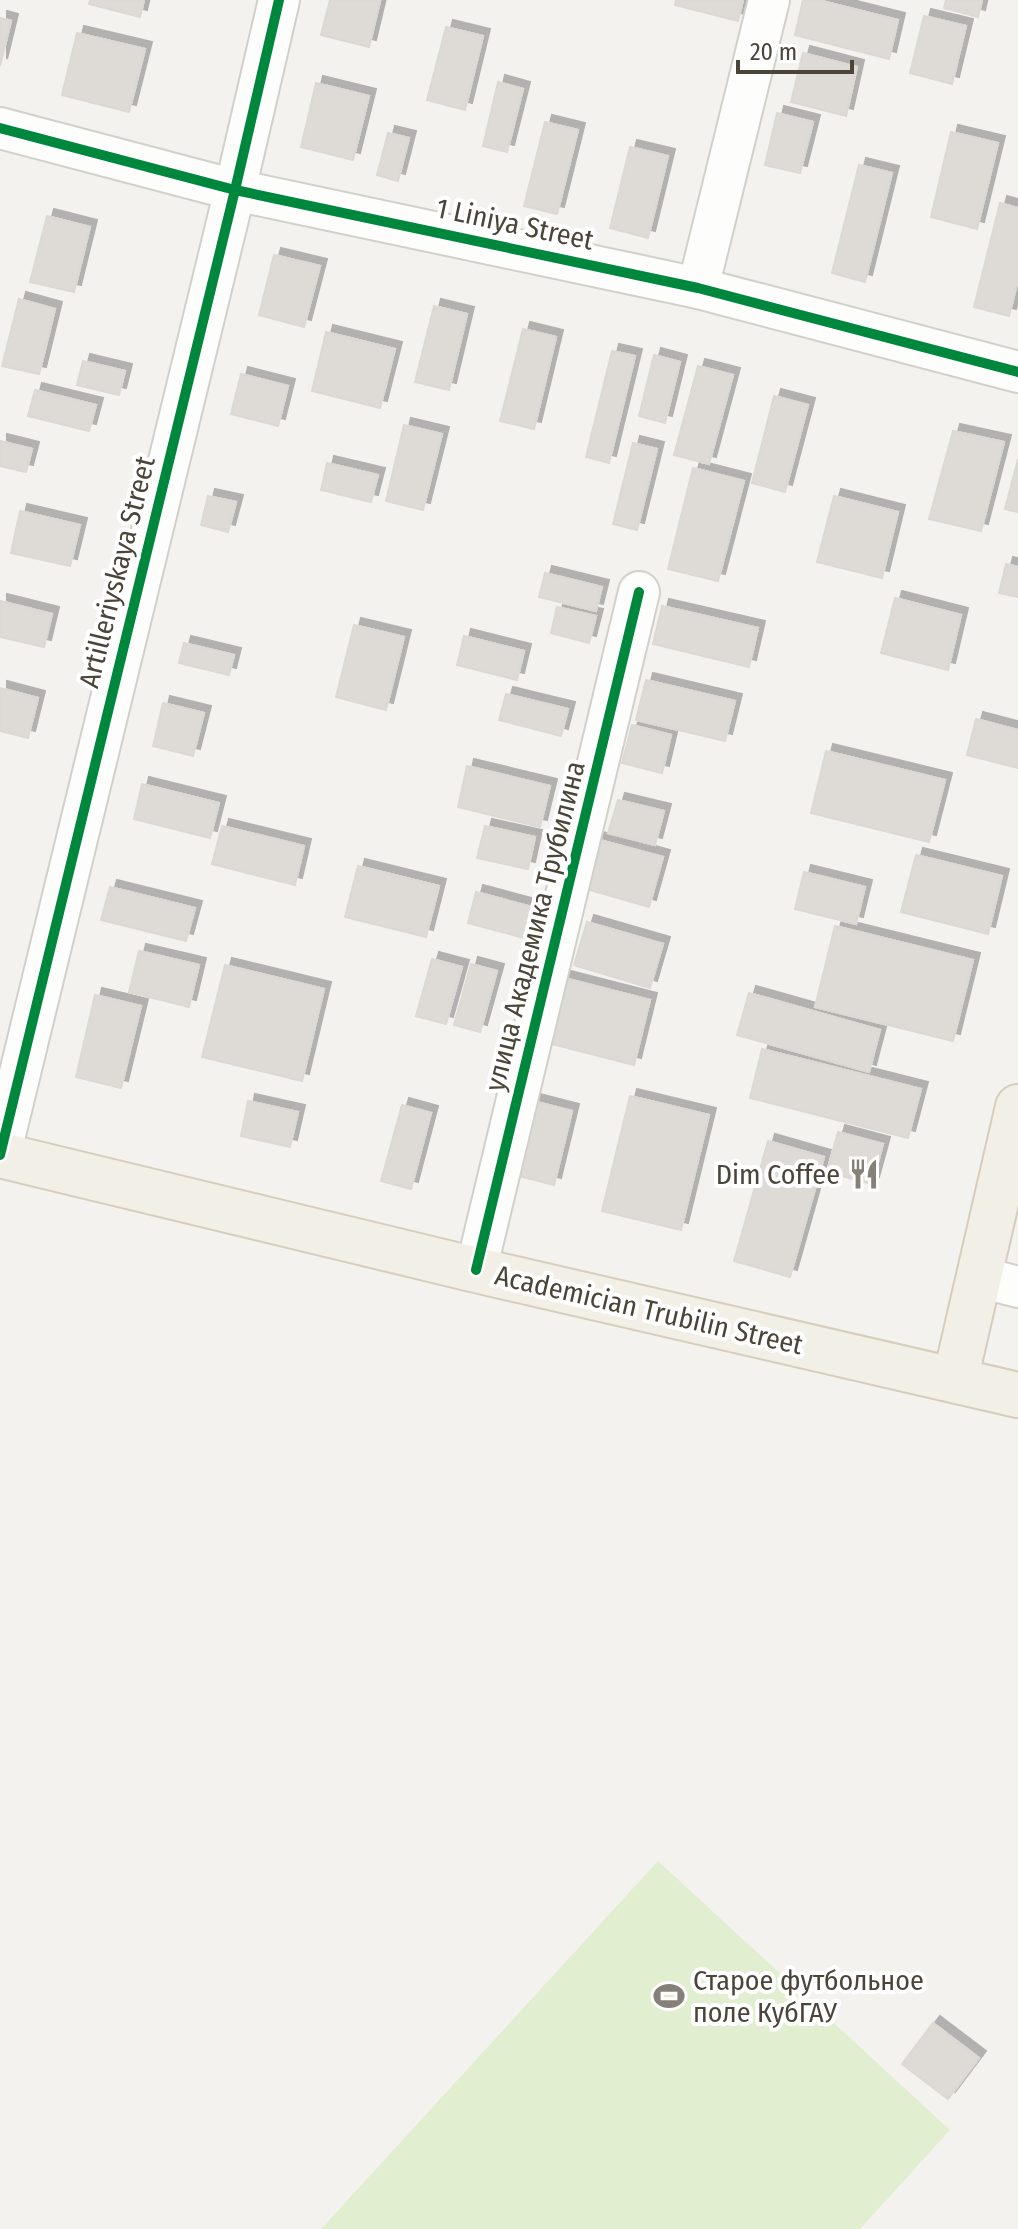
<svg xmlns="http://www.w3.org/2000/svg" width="1018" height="2229" font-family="'Fira Sans Condensed',sans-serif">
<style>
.grass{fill:#e1eecf}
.building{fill:#dedbd6;stroke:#dcd9d4;stroke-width:2;filter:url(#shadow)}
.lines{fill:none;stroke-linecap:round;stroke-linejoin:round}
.minor-casing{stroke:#d2d0cb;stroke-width:44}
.major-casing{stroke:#d6cebb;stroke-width:48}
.minor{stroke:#fdfdfc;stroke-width:40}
.major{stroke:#f2efe6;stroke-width:44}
.cycleway-casing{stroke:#fff;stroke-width:15}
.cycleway{stroke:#00873e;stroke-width:10}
.labels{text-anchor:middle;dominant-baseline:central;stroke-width:8;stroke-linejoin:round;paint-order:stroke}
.street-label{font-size:28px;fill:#4b4439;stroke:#fff}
.poi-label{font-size:28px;fill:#4b4439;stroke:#fff;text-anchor:end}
</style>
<defs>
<filter id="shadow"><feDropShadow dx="7" dy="-7" stdDeviation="0" flood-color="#0004"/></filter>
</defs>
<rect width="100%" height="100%" fill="#f4f2ee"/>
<polygon class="grass" points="658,1861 950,2130 860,2229 321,2229"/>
<g class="building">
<polygon points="90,0 144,0 140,17 89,4"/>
<polygon points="330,0 380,1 369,47 321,35"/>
<polygon points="676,0 743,0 738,21 675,5"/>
<polygon points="803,0 818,0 898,20 889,59 795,35"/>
<polygon points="946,0 982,0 978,17 944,8"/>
<polygon points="924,16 966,26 952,84 910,73"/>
<polygon points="0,18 11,21 0,66"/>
<polygon points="446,27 483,36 465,110 427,100"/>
<polygon points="77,33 145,49 129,112 62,95"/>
<polygon points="803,53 857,67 846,116 791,102"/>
<polygon points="498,82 523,89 507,152 483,146"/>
<polygon points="316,83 369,96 353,160 301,147"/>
<polygon points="777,113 813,122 800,173 765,165"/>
<polygon points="545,122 578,130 557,214 524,206"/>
<polygon points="951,132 998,143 977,229 931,217"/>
<polygon points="388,133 409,138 398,181 377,175"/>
<polygon points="630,147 668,156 648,238 610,228"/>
<polygon points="859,165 892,173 865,282 832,273"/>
<polygon points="1000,203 1018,208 1018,279 1009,316 974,307"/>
<polygon points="47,216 90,227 74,292 30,282"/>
<polygon points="274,255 320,266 304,327 259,315"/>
<polygon points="19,299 55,309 39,374 2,366"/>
<polygon points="434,306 467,314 449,390 415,382"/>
<polygon points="523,329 556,337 534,429 500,421"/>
<polygon points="326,332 395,349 380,408 312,391"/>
<polygon points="612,351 635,356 609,463 586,457"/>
<polygon points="654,355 680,362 665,423 639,416"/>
<polygon points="83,361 125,371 119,395 77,385"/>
<polygon points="698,366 733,375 709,464 674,455"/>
<polygon points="241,374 288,386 278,426 231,414"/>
<polygon points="35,390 96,405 89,431 28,416"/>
<polygon points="774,396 808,405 785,492 752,483"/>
<polygon points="404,425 442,434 423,510 386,501"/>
<polygon points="953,431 1004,442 981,531 929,519"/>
<polygon points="0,441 32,449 26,472 0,466"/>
<polygon points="633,443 657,449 637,530 613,524"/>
<polygon points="1018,459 1018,512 1005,509"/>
<polygon points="327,463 378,475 371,502 321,490"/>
<polygon points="693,468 744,481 718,581 668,569"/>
<polygon points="208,496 236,502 228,532 201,525"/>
<polygon points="834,496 898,512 882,578 817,562"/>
<polygon points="20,511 80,525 70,566 11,553"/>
<polygon points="1006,564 1018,567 1018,597 999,593"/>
<polygon points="545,573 602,587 596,611 539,597"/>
<polygon points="895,598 961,615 948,670 881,653"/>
<polygon points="0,601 52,614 44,647 0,637"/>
<polygon points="662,606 758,628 749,667 653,644"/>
<polygon points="557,607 596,616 589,643 551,633"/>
<polygon points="354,625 404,637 386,710 336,697"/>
<polygon points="464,636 524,651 517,680 457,665"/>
<polygon points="184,643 234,655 229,675 179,663"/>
<polygon points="646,680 735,701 725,741 636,720"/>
<polygon points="0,688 38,698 28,738 0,731"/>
<polygon points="506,694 568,709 561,736 499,720"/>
<polygon points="163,703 204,713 193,756 153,746"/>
<polygon points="976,719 1018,730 1018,768 967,755"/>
<polygon points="632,725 671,735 662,773 622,763"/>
<polygon points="826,751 945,780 929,842 811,813"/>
<polygon points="467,766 550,786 540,827 458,807"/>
<polygon points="142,784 219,803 210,838 134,819"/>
<polygon points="618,800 664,811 655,845 608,833"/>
<polygon points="222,826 304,846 295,885 212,864"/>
<polygon points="485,826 535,837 528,869 477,858"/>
<polygon points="596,839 663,857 649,907 583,888"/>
<polygon points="916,855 1002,876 988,934 901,912"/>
<polygon points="358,866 439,886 426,937 345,917"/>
<polygon points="804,872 865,887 856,924 795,909"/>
<polygon points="110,887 195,908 186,941 101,920"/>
<polygon points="476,892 532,907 524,938 468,923"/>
<polygon points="587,922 663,944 650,988 574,965"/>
<polygon points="835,926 973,960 953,1041 815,1007"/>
<polygon points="139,951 199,965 189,1007 129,992"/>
<polygon points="432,959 462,967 446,1024 416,1016"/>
<polygon points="471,964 497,971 480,1032 454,1025"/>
<polygon points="225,965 324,989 302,1081 202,1057"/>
<polygon points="560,977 650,1000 634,1065 544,1042"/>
<polygon points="749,993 880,1030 869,1072 737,1035"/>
<polygon points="95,995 141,1006 121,1088 76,1077"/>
<polygon points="762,1049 921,1089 908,1138 750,1098"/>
<polygon points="630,1096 709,1115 681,1230 602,1211"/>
<polygon points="529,1100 572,1111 554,1185 511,1174"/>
<polygon points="248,1101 298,1112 290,1147 241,1136"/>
<polygon points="402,1105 431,1113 411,1189 381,1181"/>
<polygon points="838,1132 883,1144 872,1184 827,1172"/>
<polygon points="768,1141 824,1157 790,1277 734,1261"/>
<polygon points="933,2023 979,2058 948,2099 902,2064"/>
</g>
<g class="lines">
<g class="minor-casing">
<g id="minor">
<polyline points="0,128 235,190 698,288 1018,372"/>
<polyline points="698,288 769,0"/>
<polyline points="0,1155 235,190 279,0"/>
<polyline points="476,1270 639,592"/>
<polyline points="979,1277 1018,1287"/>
</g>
</g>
<g class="major-casing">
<g id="major">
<polyline points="0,1155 476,1270 1018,1395"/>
<polyline points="955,1380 1018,1107"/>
</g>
</g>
<use href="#minor" class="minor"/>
<use href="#major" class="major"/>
<g class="cycleway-casing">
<g id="cycleway">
<polyline points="0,128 235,190 698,288 1018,372"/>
<polyline points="0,1155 235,190 279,0"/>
<polyline points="476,1270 639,592"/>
</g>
</g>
<use href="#cycleway" class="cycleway"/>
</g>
<defs>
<g id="restaurant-bare" transform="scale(2.4)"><path d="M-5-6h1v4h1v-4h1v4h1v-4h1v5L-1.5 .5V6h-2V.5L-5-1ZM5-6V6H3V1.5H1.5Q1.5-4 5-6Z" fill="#868178" stroke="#fff" stroke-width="2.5" paint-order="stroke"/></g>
<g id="stadium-bare" transform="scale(2.4)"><path d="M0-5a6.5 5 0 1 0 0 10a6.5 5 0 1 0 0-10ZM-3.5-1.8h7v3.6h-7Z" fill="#868178" stroke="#fff" stroke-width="2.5" paint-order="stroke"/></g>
</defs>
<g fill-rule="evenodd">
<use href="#restaurant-bare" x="864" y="1174"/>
<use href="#stadium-bare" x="669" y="1996"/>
</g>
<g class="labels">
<g class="street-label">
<text transform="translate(515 224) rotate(12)">1 Liniya Street</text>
<text transform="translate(117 572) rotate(-76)">Artilleriyskaya Street</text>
<text transform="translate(535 926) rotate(-76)">улица Академика Трубилина</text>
<text transform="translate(649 1310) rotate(13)">Academician Trubilin Street</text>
</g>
<g class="poi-label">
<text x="840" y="1174">Dim Coffee</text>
<text x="693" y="1980" text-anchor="start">Старое футбольное<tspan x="693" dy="32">поле КубГАУ</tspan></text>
</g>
</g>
<path d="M738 60v12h114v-12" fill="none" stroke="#4b4439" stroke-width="4"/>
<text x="750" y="60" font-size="24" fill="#4b4439" stroke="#ffffff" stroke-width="6" paint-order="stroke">20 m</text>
</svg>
